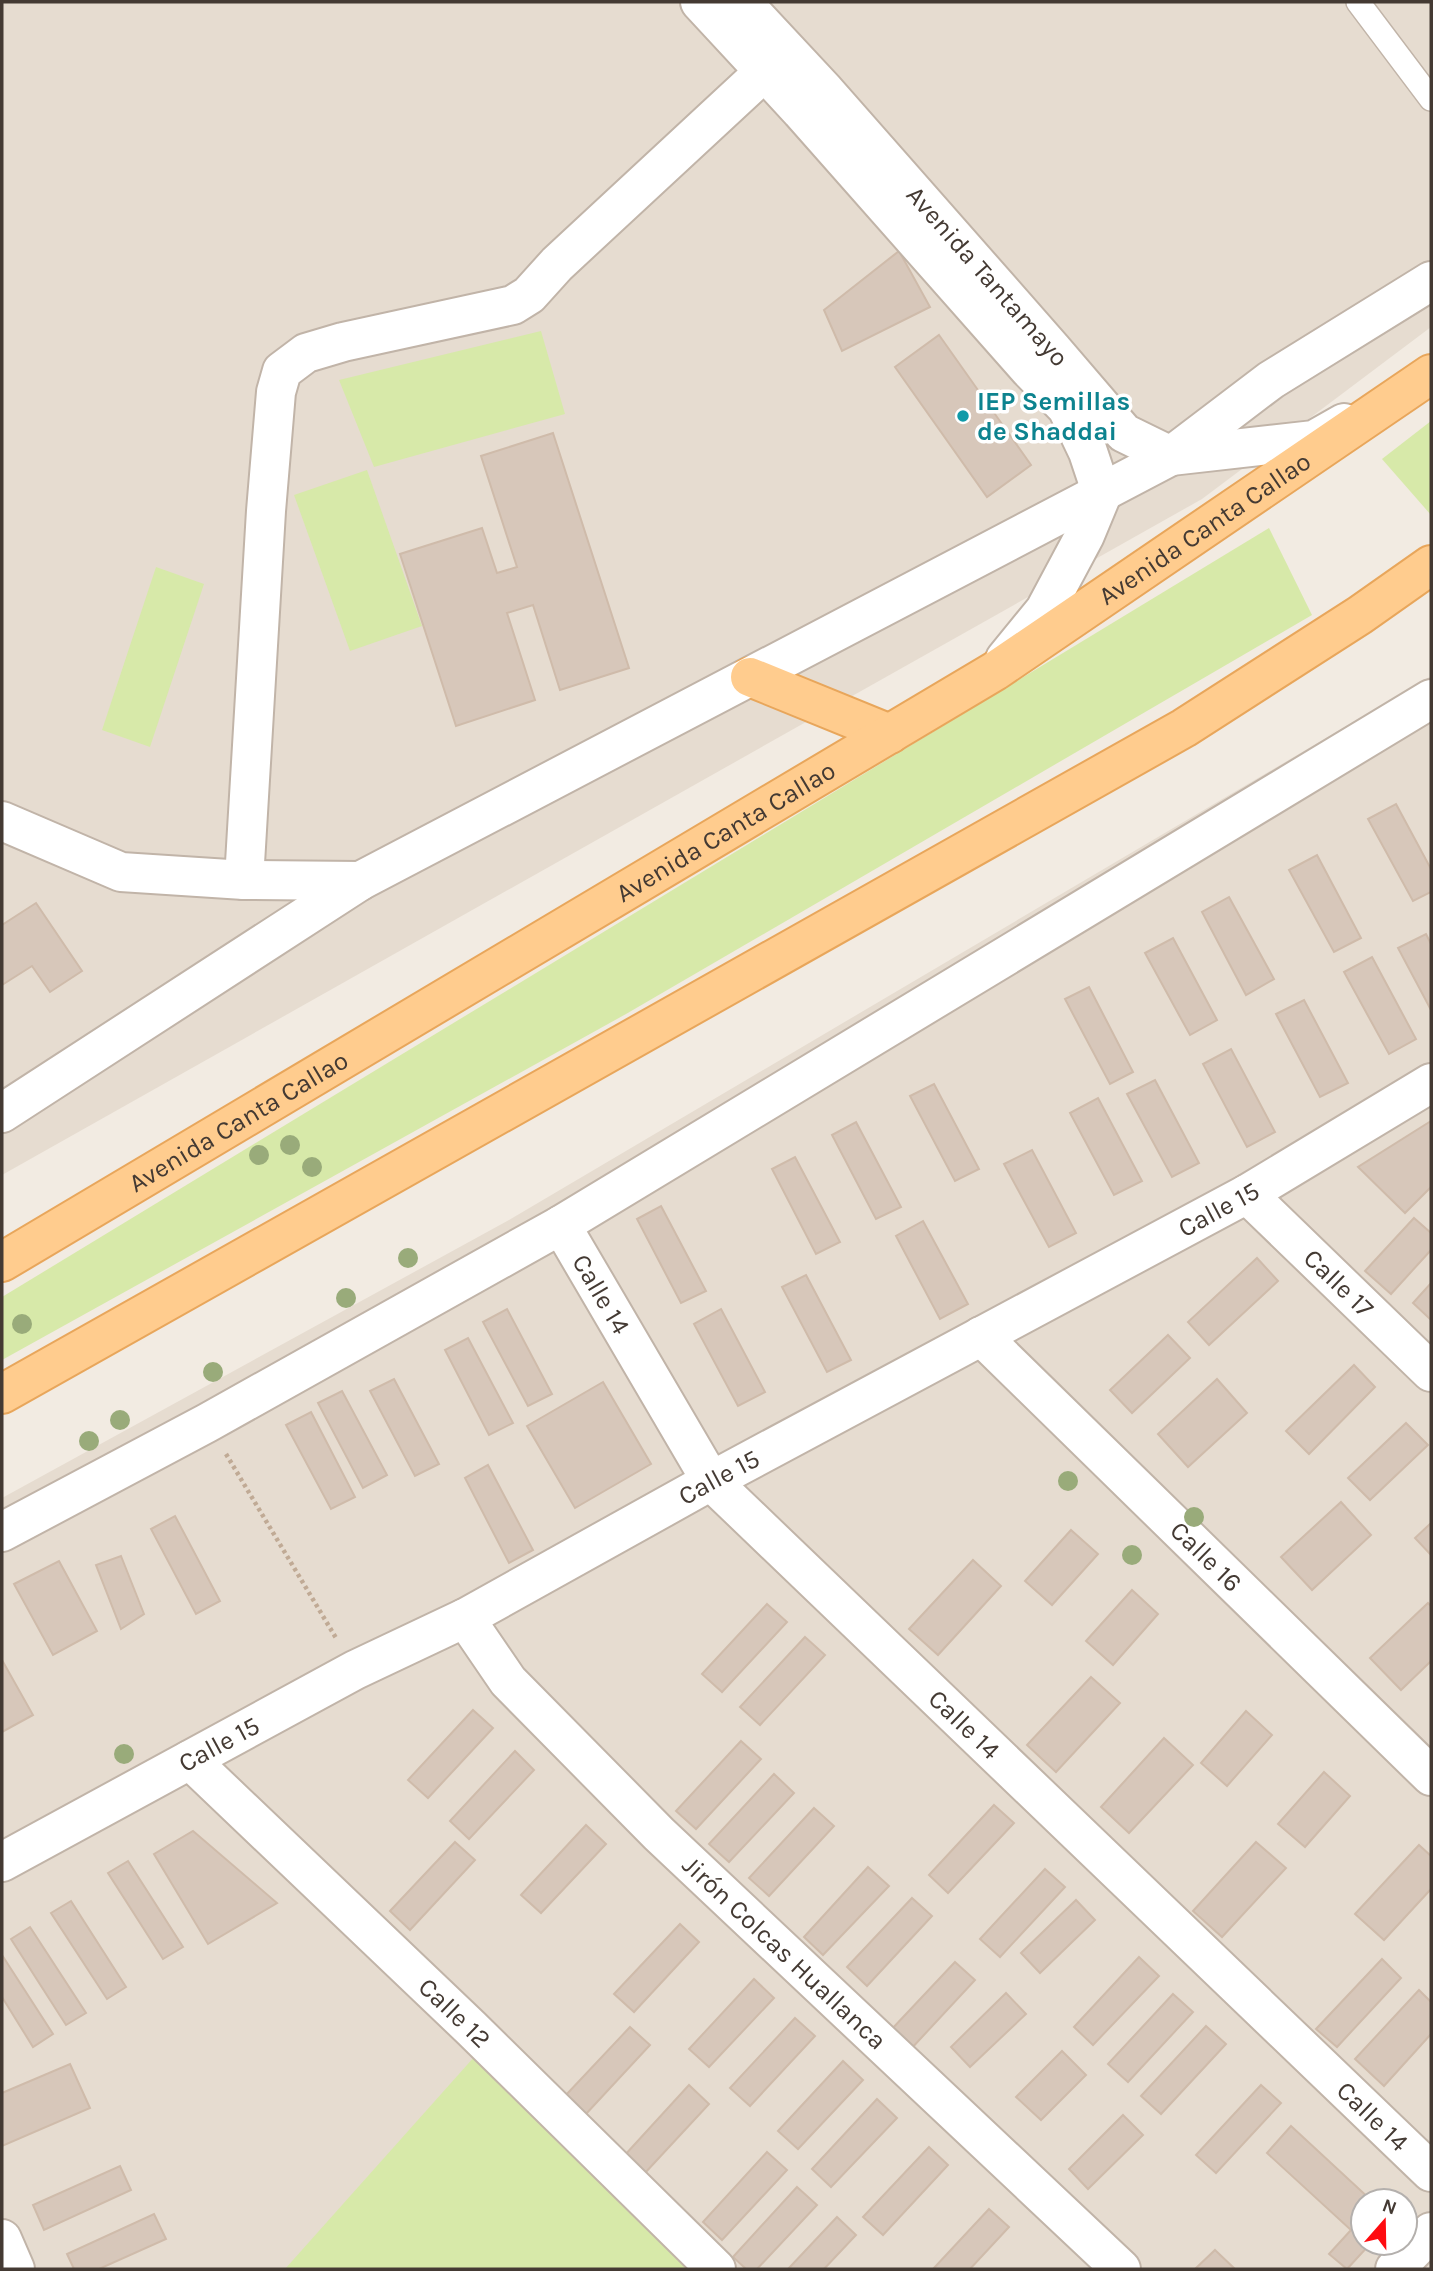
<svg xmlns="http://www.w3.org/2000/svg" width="1433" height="2271" font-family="Karla,sans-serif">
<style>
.residential{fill:#e6dcd0;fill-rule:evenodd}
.green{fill:#d7e9a9}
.building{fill:#d7c7ba;stroke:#cfbbaa;stroke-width:2}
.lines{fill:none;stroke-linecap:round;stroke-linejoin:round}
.service-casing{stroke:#c1b4a8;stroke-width:26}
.minor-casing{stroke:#c1b4a8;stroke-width:42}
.tertiary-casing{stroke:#c1b4a8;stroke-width:42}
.primary-casing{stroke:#e8a65b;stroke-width:42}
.path{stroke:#c0aa95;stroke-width:4.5;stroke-dasharray:3.5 3.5;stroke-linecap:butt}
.service{stroke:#fff;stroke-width:23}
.minor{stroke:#fff;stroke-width:38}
.tertiary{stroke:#fff;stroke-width:38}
.primary{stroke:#ffcc8e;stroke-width:38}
.tree{fill:#99ab7a}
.culture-dot{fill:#0f9aa8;stroke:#fff;stroke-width:2.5}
.labels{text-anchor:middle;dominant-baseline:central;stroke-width:7;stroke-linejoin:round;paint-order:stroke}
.street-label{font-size:26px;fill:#443a33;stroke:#fff}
.culture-label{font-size:26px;font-weight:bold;fill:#0d838f;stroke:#fff;text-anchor:start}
</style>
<rect width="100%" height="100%" fill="#f2ebe2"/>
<g class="residential">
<polygon points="2,2 1431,2 1431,327 1202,499 2,1175"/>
<path d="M 1431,676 L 1431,2269 L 2,2269 L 2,1498 L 509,1220 ZM 1363,2201 L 1405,2201 L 1405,2243 L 1363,2243 Z"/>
</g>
<g class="green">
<polygon points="541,331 565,414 374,467 339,380"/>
<polygon points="1431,421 1431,515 1382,459"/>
<polygon points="367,470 422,626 350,651 294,495"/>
<polygon points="1269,528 1312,615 626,1014 2,1360 2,1297"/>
<polygon points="156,567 204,584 150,747 102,730"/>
<polygon points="475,2056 692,2269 285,2269"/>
</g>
<g class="building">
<polygon points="899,251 930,307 842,351 824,310"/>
<polygon points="939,335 1031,465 987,497 895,367"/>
<polygon points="553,433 629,668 560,690 533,605 507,613 535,700 456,726 400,554 482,528 497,573 517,567 481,456"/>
<polygon points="1396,804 1431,869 1431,892 1413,901 1368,819"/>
<polygon points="1317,855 1361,938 1334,952 1289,870"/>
<polygon points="1229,897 1274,979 1246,995 1202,912"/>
<polygon points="36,903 82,971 50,992 32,966 2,985 2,925"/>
<polygon points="1426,934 1431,944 1431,1010 1398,948"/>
<polygon points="1173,938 1217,1020 1190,1035 1145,953"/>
<polygon points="1372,957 1416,1039 1389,1054 1344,972"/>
<polygon points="1089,987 1133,1072 1110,1084 1065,999"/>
<polygon points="1304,1000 1348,1083 1320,1097 1276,1014"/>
<polygon points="1231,1049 1275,1132 1247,1147 1203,1064"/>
<polygon points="1155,1080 1199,1163 1172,1177 1127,1094"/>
<polygon points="934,1084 979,1169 955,1181 910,1096"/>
<polygon points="1098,1098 1142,1181 1114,1195 1070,1113"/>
<polygon points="1431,1121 1431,1187 1405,1213 1358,1167"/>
<polygon points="856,1122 901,1207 876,1219 832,1135"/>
<polygon points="1032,1150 1076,1233 1049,1247 1004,1164"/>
<polygon points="795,1157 840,1242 816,1254 772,1169"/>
<polygon points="661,1206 706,1291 681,1303 637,1219"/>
<polygon points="1414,1218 1431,1233 1431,1250 1391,1294 1365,1271"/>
<polygon points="923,1221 968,1304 940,1319 896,1236"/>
<polygon points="1257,1258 1278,1281 1209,1345 1188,1322"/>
<polygon points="806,1275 851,1360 827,1372 782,1287"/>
<polygon points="1431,1283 1431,1320 1413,1303"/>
<polygon points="507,1309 552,1394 528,1406 483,1322"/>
<polygon points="721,1309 765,1392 738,1406 694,1324"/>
<polygon points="1168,1335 1190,1358 1132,1413 1110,1390"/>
<polygon points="468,1338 513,1423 489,1435 445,1350"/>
<polygon points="1354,1365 1375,1387 1309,1454 1286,1431"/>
<polygon points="394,1379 439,1464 415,1476 370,1391"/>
<polygon points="1217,1379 1247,1413 1188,1467 1158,1434"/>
<polygon points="603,1382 651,1464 575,1508 527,1426"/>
<polygon points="342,1391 387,1475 363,1488 318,1403"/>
<polygon points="311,1412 355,1497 331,1509 286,1425"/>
<polygon points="1406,1423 1428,1445 1370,1500 1348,1478"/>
<polygon points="488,1465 533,1550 509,1563 465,1478"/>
<polygon points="1341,1502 1371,1535 1312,1590 1281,1557"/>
<polygon points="175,1516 220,1601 196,1614 151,1529"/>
<polygon points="1431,1523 1431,1555 1415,1538"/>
<polygon points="1071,1530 1098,1554 1052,1605 1025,1581"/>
<polygon points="121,1556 144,1614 121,1629 96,1565"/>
<polygon points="973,1560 1001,1586 938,1655 909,1629"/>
<polygon points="59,1561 97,1631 53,1655 14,1584"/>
<polygon points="1132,1590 1158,1614 1113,1665 1086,1641"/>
<polygon points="1428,1603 1431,1606 1431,1661 1401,1690 1370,1658"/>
<polygon points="767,1604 787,1622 722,1692 702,1674"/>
<polygon points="805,1637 825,1655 760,1725 740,1707"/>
<polygon points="2,1660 33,1715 2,1732"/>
<polygon points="1091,1677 1120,1703 1056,1772 1027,1745"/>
<polygon points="473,1710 493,1728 428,1798 408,1780"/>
<polygon points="1246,1711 1272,1735 1227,1786 1201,1763"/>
<polygon points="1164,1738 1193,1765 1129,1833 1101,1807"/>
<polygon points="741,1741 761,1759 696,1829 676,1811"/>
<polygon points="515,1751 534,1770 469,1839 450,1821"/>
<polygon points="1324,1772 1350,1796 1305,1847 1278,1824"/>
<polygon points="774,1774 794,1793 729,1862 709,1844"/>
<polygon points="994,1805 1014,1823 948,1893 929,1875"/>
<polygon points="814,1808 834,1826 769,1896 749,1878"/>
<polygon points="586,1825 606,1844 541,1913 521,1895"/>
<polygon points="193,1831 277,1903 208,1944 154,1854"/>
<polygon points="455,1842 475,1860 410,1930 390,1911"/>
<polygon points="1256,1842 1286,1868 1222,1937 1193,1911"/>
<polygon points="1419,1845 1431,1856 1431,1889 1384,1940 1355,1914"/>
<polygon points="128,1861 183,1947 163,1959 108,1873"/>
<polygon points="868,1867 889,1886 823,1955 804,1937"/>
<polygon points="1045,1869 1065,1887 1000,1957 980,1939"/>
<polygon points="912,1898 932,1916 867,1986 847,1967"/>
<polygon points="1076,1900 1095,1920 1040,1973 1021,1953"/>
<polygon points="71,1901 126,1987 107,1999 51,1913"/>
<polygon points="680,1924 699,1942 634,2012 614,1994"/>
<polygon points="30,1927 86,2013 66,2025 11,1939"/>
<polygon points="2,1955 53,2034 33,2047 2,1997"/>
<polygon points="1139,1957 1159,1976 1093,2045 1074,2027"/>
<polygon points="1382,1959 1401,1978 1337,2047 1316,2029"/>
<polygon points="955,1962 975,1980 910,2050 890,2031"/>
<polygon points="754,1979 774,1998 709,2067 689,2049"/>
<polygon points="1419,1990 1431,2002 1431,2034 1384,2086 1355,2059"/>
<polygon points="1006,1993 1026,2014 970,2067 951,2047"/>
<polygon points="1173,1994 1193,2012 1128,2082 1108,2064"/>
<polygon points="795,2018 815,2036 750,2106 730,2088"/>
<polygon points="1206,2026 1226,2044 1161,2114 1141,2096"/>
<polygon points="630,2027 650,2045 585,2115 565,2096"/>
<polygon points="1062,2051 1086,2075 1041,2120 1016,2097"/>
<polygon points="843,2061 863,2080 798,2149 778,2131"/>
<polygon points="70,2064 90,2108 2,2146 2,2093"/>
<polygon points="689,2085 709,2104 644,2174 624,2156"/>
<polygon points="1261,2085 1281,2103 1216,2173 1196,2155"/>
<polygon points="877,2099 897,2118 831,2187 812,2169"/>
<polygon points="1123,2115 1143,2135 1088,2189 1069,2169"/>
<polygon points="1291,2126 1372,2201 1363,2201 1363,2243 1371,2243 1347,2269 1329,2254 1351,2230 1267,2153"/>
<polygon points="929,2147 948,2165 883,2235 863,2217"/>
<polygon points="767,2152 787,2170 722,2240 703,2222"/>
<polygon points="120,2166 131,2190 44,2230 33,2205"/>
<polygon points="797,2187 817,2205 757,2269 746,2269 733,2257"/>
<polygon points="989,2209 1009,2227 970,2269 933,2269"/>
<polygon points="154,2214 166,2239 99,2269 74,2269 67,2254"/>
<polygon points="837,2217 856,2235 824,2269 788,2269"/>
<polygon points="1215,2250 1235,2269 1195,2269"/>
</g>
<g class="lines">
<g class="service-casing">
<polyline id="service" points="1358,2 1431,99"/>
</g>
<g class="minor-casing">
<g id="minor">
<polyline points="2,821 121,872 244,880 360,881"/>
<polyline points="244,880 266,511 276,392 282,371 306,353 343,342 513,305 529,295 557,264 764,72"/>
<polyline points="2,1113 360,881 1171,456 1271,380 1431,281"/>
<path id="s1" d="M 1247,1194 L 1431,1372"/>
<path id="s2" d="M 561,1225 L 711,1481 L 1431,2172"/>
<path id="s3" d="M 981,1336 L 1431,1776"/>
<path id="s4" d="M 465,1618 L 508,1681 L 659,1834 L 1121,2269"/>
<path id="s5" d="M 190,1760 L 471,2028 L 716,2269"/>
<path id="s6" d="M 2,1862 L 355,1670 L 465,1618 L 711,1481 L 1247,1194 L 1431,1083"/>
<polyline points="2,2239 15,2269"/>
<polyline points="1395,2269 1431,2232"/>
</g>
</g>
<g class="tertiary-casing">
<g id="tertiary">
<polyline points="700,2 801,111 1029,369 1067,408 1088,452 1102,494 1085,535 1045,610 1005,659"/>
<path id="s7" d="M 742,2 L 825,91 L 1052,349 L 1124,433 L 1171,456 L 1314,440 L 1344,423"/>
<polyline points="2,1532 207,1423 561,1225 1431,699"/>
</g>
</g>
<g class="primary-casing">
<g id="primary">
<polyline points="750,677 890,734"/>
<path id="s8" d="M 2,1262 L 995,671 L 1431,374"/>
<polyline points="2,1394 1184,728 1360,615 1431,565"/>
</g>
</g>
<polyline class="path" points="226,1454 336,1638"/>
<use href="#service" class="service"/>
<use href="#minor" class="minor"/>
<use href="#tertiary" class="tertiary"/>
<use href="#primary" class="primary"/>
</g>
<g class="tree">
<circle cx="290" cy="1145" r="10"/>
<circle cx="259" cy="1155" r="10"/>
<circle cx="312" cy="1167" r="10"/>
<circle cx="408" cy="1258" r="10"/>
<circle cx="346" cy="1298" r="10"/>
<circle cx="22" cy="1324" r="10"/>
<circle cx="213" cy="1372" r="10"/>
<circle cx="120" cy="1420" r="10"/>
<circle cx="89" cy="1441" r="10"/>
<circle cx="1068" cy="1481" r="10"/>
<circle cx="1194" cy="1517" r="10"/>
<circle cx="1132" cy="1555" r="10"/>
<circle cx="124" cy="1754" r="10"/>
</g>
<circle class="culture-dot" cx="963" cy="416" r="7"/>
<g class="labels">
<g class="street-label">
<text stroke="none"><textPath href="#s7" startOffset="368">Avenida Tantamayo</textPath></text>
<text stroke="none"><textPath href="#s8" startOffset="1409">Avenida Canta Callao</textPath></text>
<text stroke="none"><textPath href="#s8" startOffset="842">Avenida Canta Callao</textPath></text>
<text stroke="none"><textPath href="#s8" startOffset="275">Avenida Canta Callao</textPath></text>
<text stroke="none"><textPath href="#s6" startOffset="1381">Calle 15</textPath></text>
<text stroke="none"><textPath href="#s1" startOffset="128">Calle 17</textPath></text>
<text stroke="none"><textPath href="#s2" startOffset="80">Calle 14</textPath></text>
<text stroke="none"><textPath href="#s6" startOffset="814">Calle 15</textPath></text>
<text stroke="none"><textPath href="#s3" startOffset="315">Calle 16</textPath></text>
<text stroke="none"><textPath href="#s2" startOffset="648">Calle 14</textPath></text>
<text stroke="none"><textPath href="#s6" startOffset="247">Calle 15</textPath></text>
<text stroke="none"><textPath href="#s4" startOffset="464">Jirón Colcas Huallanca</textPath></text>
<text stroke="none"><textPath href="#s5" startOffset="366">Calle 12</textPath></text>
<text stroke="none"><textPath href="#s2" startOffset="1214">Calle 14</textPath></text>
</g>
<g class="culture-label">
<text x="977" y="401">IEP Semillas<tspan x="977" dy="30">de Shaddai</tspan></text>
</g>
</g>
<rect width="1433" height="2271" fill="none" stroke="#443a33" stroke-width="7"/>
<g transform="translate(1384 2222) rotate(20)"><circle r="33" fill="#ffffff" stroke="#b4b0ad" stroke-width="2"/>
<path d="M0-5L12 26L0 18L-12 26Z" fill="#ff0c10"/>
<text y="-10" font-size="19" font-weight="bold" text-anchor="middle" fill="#443a33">N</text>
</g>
</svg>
